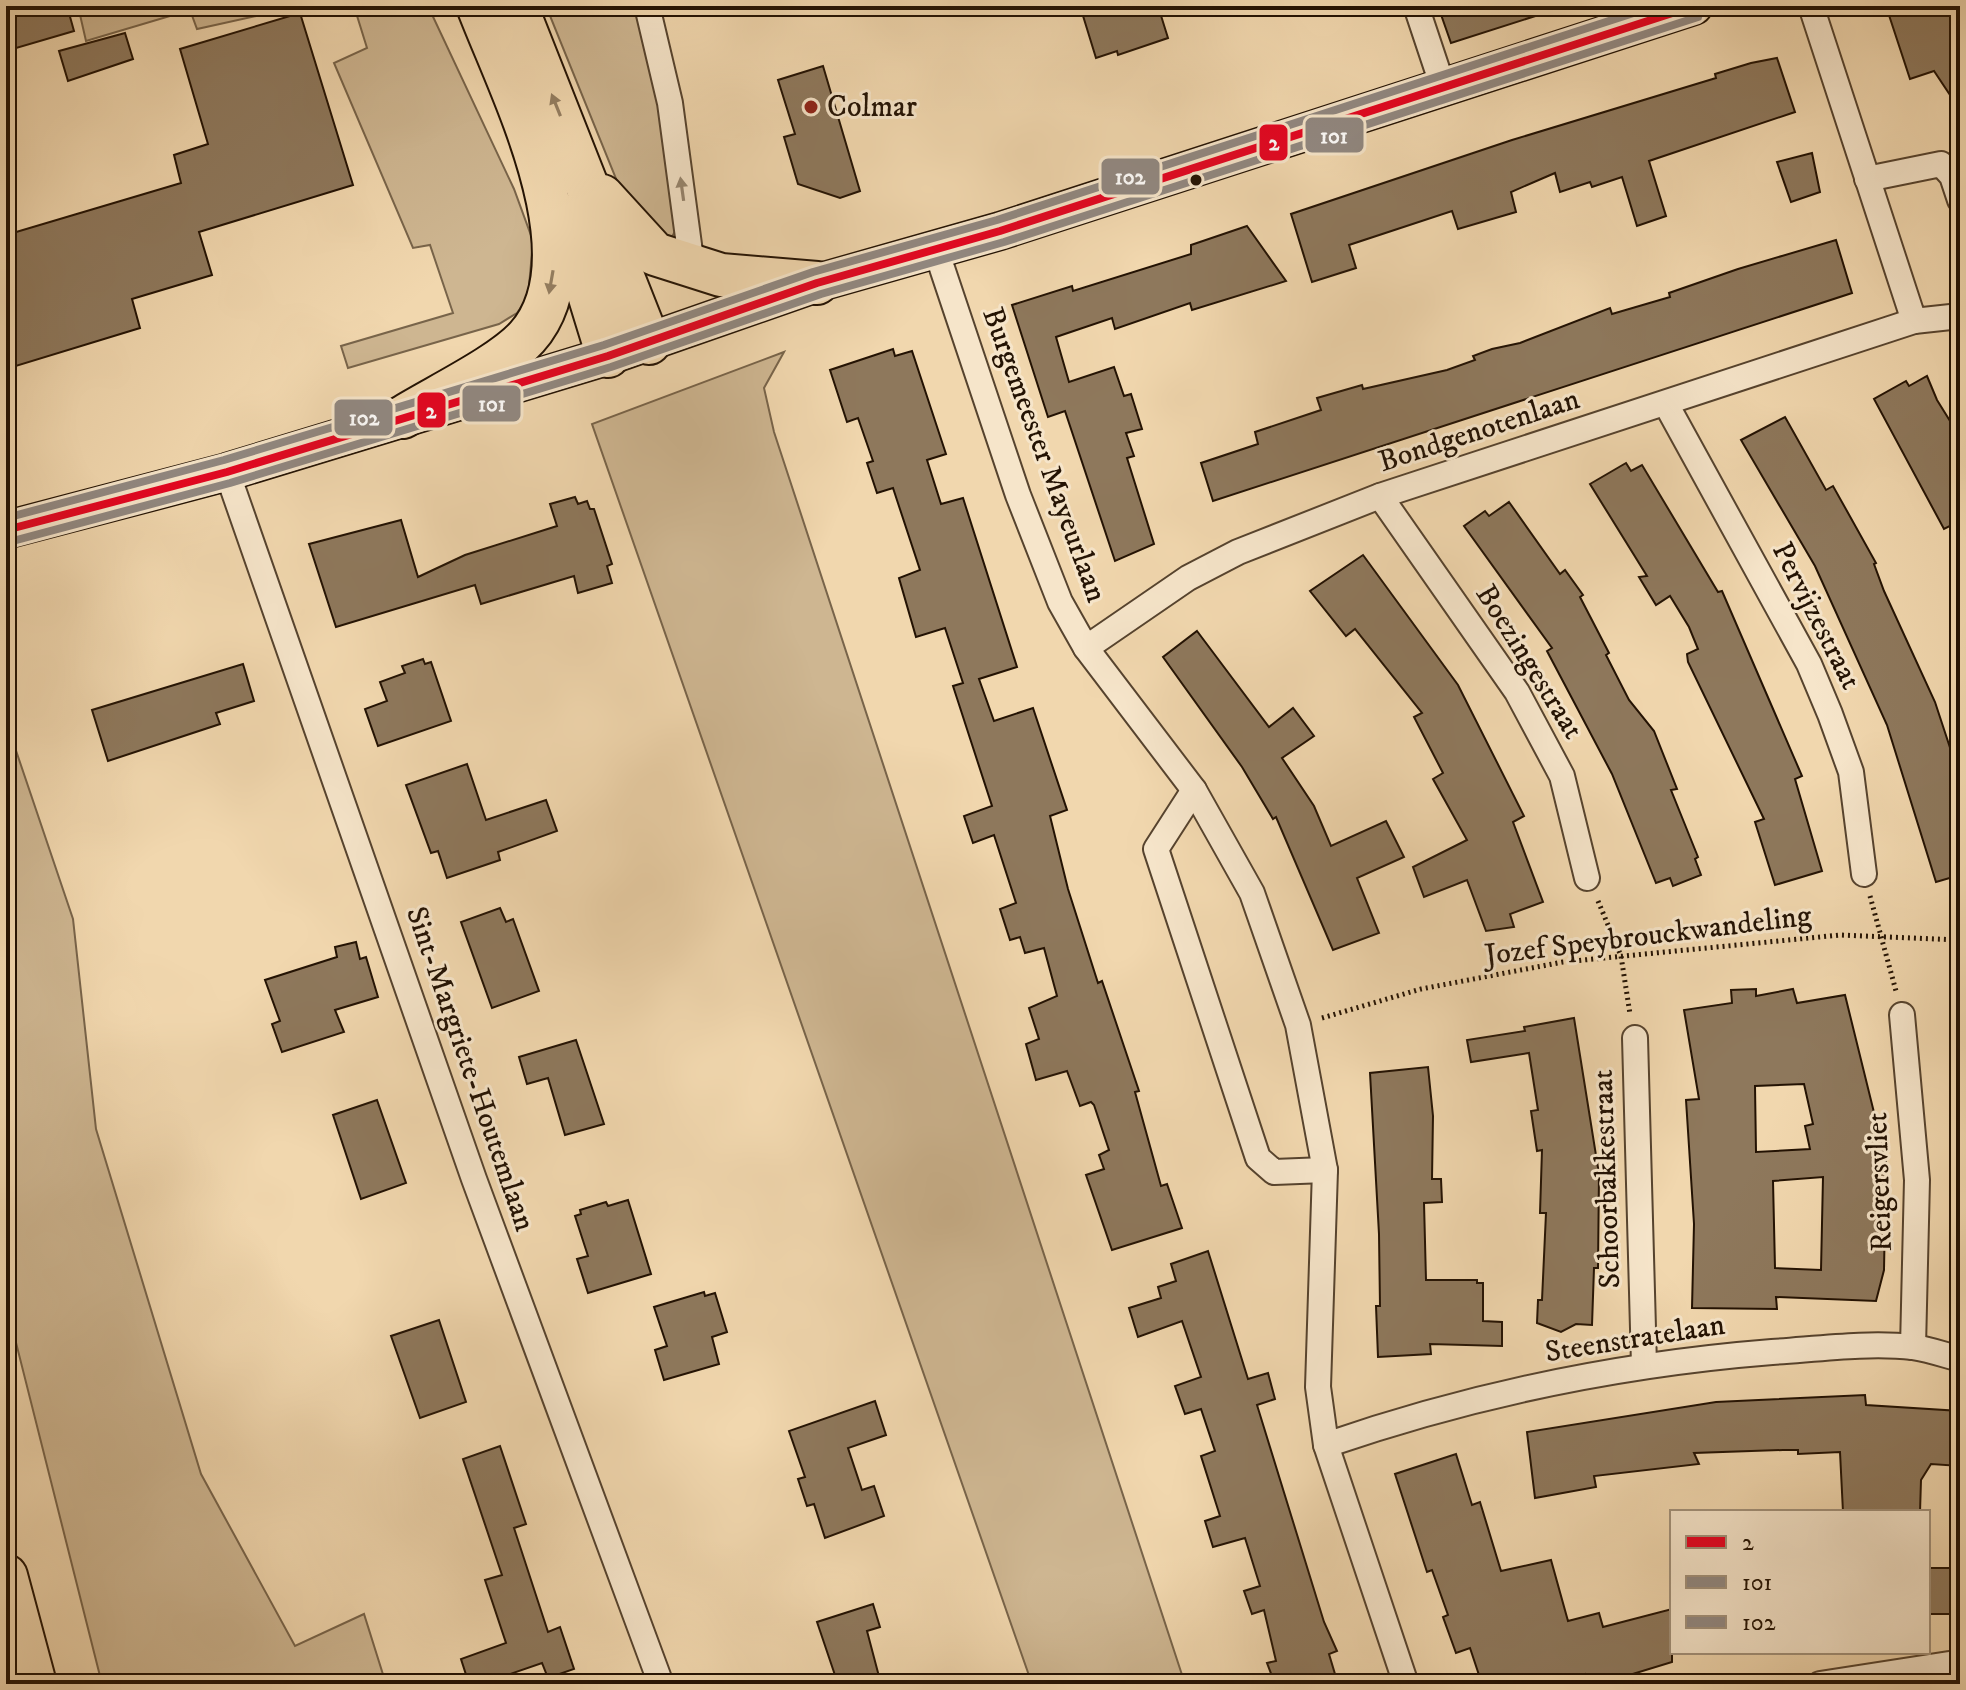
<svg xmlns="http://www.w3.org/2000/svg" width="1966" height="1690" font-family="'IM FELL DW Pica',serif">
<style>
.green{fill:#ceb691;stroke:#78644a;stroke-width:2}
.building{fill:#8e785c;stroke:#231203;stroke-width:2;fill-rule:evenodd}
.lines{fill:none;stroke-linecap:round;stroke-linejoin:round}
.street-casing{stroke:#56432e;stroke-width:28}
.primary-casing{stroke:#231203;stroke-width:40}
.highway-casing{stroke:#231203;stroke-width:46}
.path{stroke:#231203;stroke-width:5;stroke-dasharray:2 4;stroke-linecap:butt}
.street{stroke:#f6e5ca;stroke-width:24}
.primary{stroke:#f1d7ae;stroke-width:36}
.highway{stroke:#f1d7ae;stroke-width:42}
.bus-1-casing{stroke:#f6e5ca;stroke-width:14}
.bus-2-casing{stroke:#f6e5ca;stroke-width:14}
.bus-3-casing{stroke:#f6e5ca;stroke-width:14}
.bus-1{stroke:#e40521;stroke-width:8}
.bus-2{stroke:#918881;stroke-width:8}
.bus-3{stroke:#918881;stroke-width:8}
.oneway{fill:#947e61}
.oneway2{fill:#978670}
.poi-dot{fill:#8f2418;stroke:#f6e5ca;stroke-width:3}
.bus-dot{fill:#231203;stroke:#f6e5ca;stroke-width:3}
.labels{text-anchor:middle;dominant-baseline:central;stroke-width:6;stroke-linejoin:round;paint-order:stroke}
.poi-label{font-size:30px;fill:#231203;stroke:#f6e5ca;text-anchor:start}
.street-label{font-size:30px;fill:#231203;stroke:#f6e5ca}
.line-badge{stroke:#f6e5ca;stroke-width:3}
.badge-label{font-size:22px;text-anchor:middle;font-weight:bold;fill:#fff}
</style>
<rect width="100%" height="100%" fill="#f1d7ae"/>
<filter id="stains"><feTurbulence type="fractalNoise" baseFrequency=".0025" numOctaves="4"/><feColorMatrix values="0 0 0 0 .2 0 0 0 0 .09 0 0 0 0 .02 0 0 0 .5 -.17"/></filter>
<radialGradient id="worn" r=".72"><stop offset=".6" stop-color="#630" stop-opacity="0"/><stop offset="1" stop-color="#630" stop-opacity=".3"/></radialGradient>
<g class="green">
<polygon points="78,6 301,6 197,29 190,10 86,41"/>
<polygon points="354,6 428,6 514,189 533,241 528,297 517,313 499,324 348,368 341,346 453,313 430,245 413,248 334,63 367,48"/>
<polygon points="546,6 638,6 654,65 676,230 671,238 662,234 625,201"/>
<polygon points="784,352 764,388 774,432 1185,1684 1032,1684 592,424"/>
<polygon points="6,721 73,919 96,1129 201,1474 295,1646 364,1614 386,1684 102,1684 6,1303"/>
</g>
<g class="building">
<polygon points="6,6 67,6 74,31 6,51"/>
<polygon points="1080,6 1158,6 1168,38 1118,55 1117,51 1096,58"/>
<polygon points="1438,6 1550,6 1551,11 1451,43"/>
<polygon points="1886,6 1960,6 1960,110 1934,71 1910,79"/>
<polygon points="300,13 353,185 199,232 212,275 132,299 140,328 6,369 6,235 181,183 174,155 208,144 180,49"/>
<polygon points="125,33 133,59 68,81 59,51"/>
<polygon points="1777,58 1795,112 1649,161 1666,216 1637,226 1622,177 1592,187 1590,182 1560,192 1555,173 1511,192 1516,212 1458,229 1452,211 1349,245 1356,268 1312,282 1291,214 1512,140 1716,78 1715,74 1751,63"/>
<polygon points="823,66 860,191 840,198 798,184 784,137 795,134 778,80"/>
<polygon points="1812,153 1820,192 1791,202 1777,162"/>
<polygon points="1247,226 1286,281 1192,310 1190,303 1115,329 1112,318 1056,337 1069,382 1114,367 1124,396 1131,394 1142,429 1126,433 1134,456 1127,458 1154,544 1115,561 1065,411 1048,417 1012,305 1072,286 1073,291 1191,254 1191,245"/>
<polygon points="1836,240 1852,293 1213,501 1201,463 1258,444 1255,432 1321,410 1317,398 1362,385 1363,389 1447,370 1475,360 1473,356 1492,349 1520,343 1610,308 1612,314 1670,297 1669,293 1738,269"/>
<polygon points="893,349 895,356 912,351 946,454 927,460 941,504 963,498 1017,667 979,679 994,721 1033,708 1067,810 1050,816 1068,889 1098,983 1102,981 1139,1091 1135,1092 1161,1186 1167,1184 1182,1228 1112,1250 1086,1175 1104,1169 1099,1155 1109,1150 1094,1105 1091,1102 1080,1106 1067,1071 1036,1080 1026,1044 1039,1039 1029,1008 1057,996 1044,948 1025,953 1020,937 1010,940 1000,909 1016,903 994,835 973,843 964,816 992,806 953,686 963,683 945,628 916,637 899,578 920,570 893,488 877,493 867,463 873,461 858,418 847,422 830,370"/>
<polygon points="1927,376 1937,400 1960,437 1960,521 1944,529 1874,399 1906,381 1909,386"/>
<polygon points="1785,417 1826,490 1833,486 1876,563 1874,564 1884,591 1935,702 1960,778 1960,875 1936,882 1887,725 1815,566 1741,440"/>
<polygon points="1626,463 1631,471 1642,465 1718,592 1722,591 1802,776 1795,779 1822,871 1775,885 1755,822 1764,819 1688,662 1687,654 1698,649 1689,627 1670,596 1656,605 1639,577 1647,576 1590,484"/>
<polygon points="575,497 578,504 587,501 590,509 594,509 612,564 607,566 612,583 578,593 574,576 481,604 475,585 336,627 309,544 401,520 418,577 465,555 557,526 550,504"/>
<polygon points="1509,502 1560,574 1565,570 1583,595 1580,597 1609,653 1606,655 1629,700 1654,731 1677,789 1671,790 1698,857 1695,859 1701,875 1673,886 1670,878 1656,883 1612,774 1547,651 1552,648 1464,526 1485,511 1489,516"/>
<polygon points="1363,555 1458,685 1524,816 1513,822 1543,902 1510,914 1514,927 1486,931 1467,880 1424,897 1413,867 1467,840 1433,779 1443,773 1414,717 1422,713 1355,629 1346,636 1310,591"/>
<polygon points="1197,631 1269,727 1293,708 1314,736 1282,758 1314,806 1331,846 1386,821 1404,857 1357,878 1379,933 1333,950 1276,817 1273,819 1242,767 1163,657"/>
<polygon points="423,659 425,664 431,662 451,721 378,746 365,709 387,701 380,682 405,673 402,666"/>
<polygon points="243,664 254,701 216,713 220,724 108,761 92,710"/>
<polygon points="467,764 486,820 546,800 557,831 498,852 500,860 447,878 438,851 431,853 406,785"/>
<polygon points="500,908 506,922 513,919 539,991 492,1008 461,922"/>
<polygon points="356,942 360,959 366,957 378,997 335,1010 344,1032 282,1052 272,1024 280,1021 265,980 337,957 335,947"/>
<path d="M 1756,989 L 1756,996 L 1793,989 L 1797,1003 L 1845,995 L 1886,1161 L 1884,1270 L 1876,1301 L 1776,1297 L 1777,1309 L 1692,1308 L 1694,1224 L 1686,1100 L 1699,1099 L 1684,1010 L 1732,1003 L 1731,990 ZM 1804,1084 L 1813,1124 L 1805,1126 L 1810,1149 L 1756,1152 L 1755,1086 ZM 1823,1177 L 1821,1270 L 1775,1268 L 1773,1181 Z"/>
<polygon points="1574,1018 1599,1174 1598,1268 1594,1268 1592,1325 1576,1324 1561,1332 1537,1323 1538,1300 1542,1300 1546,1213 1540,1213 1542,1150 1537,1151 1531,1111 1538,1110 1529,1053 1471,1062 1467,1040 1525,1031 1524,1027"/>
<polygon points="576,1040 604,1124 565,1135 548,1078 527,1084 519,1057"/>
<polygon points="1428,1067 1433,1116 1432,1179 1441,1179 1442,1202 1424,1203 1426,1280 1477,1280 1477,1283 1483,1283 1483,1321 1502,1322 1502,1346 1430,1344 1431,1354 1378,1357 1376,1306 1380,1306 1379,1234 1370,1073"/>
<polygon points="377,1100 406,1183 361,1199 333,1115"/>
<polygon points="628,1200 651,1274 588,1293 577,1259 588,1256 575,1216 581,1214 580,1210 606,1202 608,1206"/>
<polygon points="1208,1251 1248,1379 1268,1373 1275,1399 1257,1405 1324,1622 1337,1651 1329,1654 1338,1684 1275,1684 1267,1663 1276,1661 1264,1610 1252,1614 1244,1591 1260,1586 1245,1538 1213,1547 1205,1521 1220,1516 1201,1456 1215,1451 1201,1409 1185,1414 1175,1386 1201,1377 1182,1321 1138,1337 1129,1308 1161,1298 1158,1287 1176,1281 1171,1264"/>
<polygon points="704,1292 705,1296 715,1293 727,1332 712,1337 719,1364 664,1380 655,1350 667,1346 654,1307"/>
<polygon points="439,1320 466,1402 420,1418 391,1336"/>
<polygon points="1865,1395 1866,1405 1960,1411 1960,1466 1931,1464 1921,1480 1920,1512 1843,1512 1840,1452 1798,1454 1798,1450 1783,1450 1694,1453 1699,1464 1594,1476 1596,1487 1535,1498 1527,1432 1716,1402"/>
<polygon points="875,1401 886,1435 848,1448 862,1490 874,1486 884,1516 825,1538 814,1504 807,1506 798,1479 805,1477 789,1431"/>
<polygon points="500,1446 526,1524 514,1528 548,1632 560,1627 574,1669 548,1678 542,1663 481,1684 469,1684 461,1659 506,1643 485,1580 502,1575 463,1459"/>
<polygon points="1456,1454 1472,1505 1480,1502 1501,1571 1551,1560 1568,1621 1599,1613 1603,1627 1672,1609 1672,1662 1600,1684 1588,1684 1585,1674 1556,1684 1482,1684 1470,1648 1456,1653 1443,1617 1448,1615 1432,1570 1427,1572 1395,1474"/>
<rect x="1928" y="1568" width="32" height="46"/>
<polygon points="873,1604 880,1627 867,1631 881,1684 838,1684 817,1622"/>
</g>
<g class="lines">
<g class="street-casing">
<g id="street">
<polyline points="647,6 670,103 692,267"/>
<polyline points="1416,6 1443,87"/>
<polyline points="1811,6 1914,321 1960,316"/>
<polyline points="1867,179 1941,164 1952,176 1960,200"/>
<polyline points="936,250 1018,495 1060,602 1086,648 1194,790 1252,893 1298,1025 1325,1170 1318,1387 1326,1445 1406,1684"/>
<polyline points="1666,404 1809,664 1830,714 1851,772 1864,874"/>
<polyline points="227,472 474,1179 661,1684"/>
<polyline points="1380,496 1517,692 1562,776 1587,878"/>
<polyline points="1086,648 1188,578 1238,552 1380,496 1914,321"/>
<polyline points="1194,790 1156,849 1258,1158 1274,1172 1325,1170"/>
<polyline points="1902,1015 1917,1180 1913,1347"/>
<polyline points="1635,1038 1644,1365"/>
<path d="M 1326,1445 C 1471,1395 1620,1364 1772,1352 C 1817,1349 1868,1342 1913,1347 C 1928,1349 1945,1355 1960,1359"/>
<polyline points="1820,1684 1949,1664 1960,1666"/>
</g>
</g>
<g class="primary-casing">
<polyline id="primary" points="6,530 227,472 608,356 817,283 1000,231 1694,6"/>
</g>
<g class="highway-casing">
<g id="highway">
<polyline points="516,6 649,343"/>
<polyline points="602,196 655,254 721,275 817,283"/>
<polyline points="565,216 608,356"/>
<path d="M 403,417 C 437,396 502,365 527,337 C 598,257 510,90 478,6"/>
<polyline points="6,1576 35,1684"/>
</g>
</g>
<g class="path">
<polyline points="1870,896 1896,991"/>
<polyline points="1598,901 1621,956 1630,1014"/>
<polyline points="1322,1018 1421,989 1563,962 1840,935 1960,940"/>
</g>
<use href="#street" class="street"/>
<use href="#primary" class="primary"/>
<use href="#highway" class="highway"/>
<g class="bus-1-casing">
<polyline id="bus-1" points="6,530 227,472 608,356 817,283 1000,231 1694,6"/>
</g>
<g class="bus-2-casing">
<polyline id="bus-2" points="9,542 230,483 611,367 821,294 1004,242 1698,17"/>
</g>
<g class="bus-3-casing">
<polyline id="bus-3" points="6,518 224,460 604,345 813,272 997,220 1655,6"/>
</g>
<use href="#bus-1" class="bus-1"/>
<use href="#bus-2" class="bus-2"/>
<use href="#bus-3" class="bus-3"/>
</g>
<defs><path id="oneway-solid" d="M-6-.8H1V-3.2L6.5 0L1 3.2V.8H-6Z" transform="scale(2)"/></defs>
<g class="oneway">
<use href="#oneway-solid" transform="translate(556 105) rotate(-112)"/>
<use href="#oneway-solid" transform="translate(551 282) rotate(100)"/>
</g>
<use class="oneway2" href="#oneway-solid" transform="translate(682 189) rotate(-98)"/>
<circle class="poi-dot" cx="811" cy="107" r="8"/>
<circle class="bus-dot" cx="1196" cy="180" r="7"/>
<g class="labels">
<g class="poi-label">
<text x="827" y="107">Colmar</text>
</g>
<g class="street-label">
<text transform="translate(1479 431) rotate(-18)">Bondgenotenlaan</text>
<text transform="translate(1044 455) rotate(70)">Burgemeester Mayeurlaan</text>
<text transform="translate(1816 616) rotate(63)">Pervijzestraat</text>
<text transform="translate(1529 662) rotate(58)">Boezingestraat</text>
<text transform="translate(1648 936) rotate(-7)">Jozef Speybrouckwandeling</text>
<text transform="translate(470 1069) rotate(71)">Sint-Margriete-Houtemlaan</text>
<text transform="translate(1607 1179) rotate(-92)">Schoorbakkestraat</text>
<text transform="translate(1880 1182) rotate(-92)">Reigersvliet</text>
<text transform="translate(1635 1339) rotate(-9)">Steenstratelaan</text>
</g>
</g>
<g class="line-badge">
<rect x="1304" y="116" width="61" height="38" rx="8" fill="#918881"/>
<rect x="1258" y="123" width="31" height="39" rx="8" fill="#e40521"/>
<rect x="1100" y="157" width="61" height="39" rx="8" fill="#918881"/>
<rect x="461" y="384" width="61" height="39" rx="8" fill="#918881"/>
<rect x="416" y="391" width="31" height="38" rx="8" fill="#e40521"/>
<rect x="333" y="398" width="61" height="39" rx="8" fill="#918881"/>
</g>
<g class="badge-label">
<text x="1334" y="143">101</text>
<text x="1274" y="150">2</text>
<text x="1130" y="184">102</text>
<text x="492" y="411">101</text>
<text x="431" y="418">2</text>
<text x="364" y="425">102</text>
</g>
<rect width="1966" height="1690" fill="none" stroke="#f1d7ae" stroke-width="32"/>
<rect x="8" y="8" width="1950" height="1674" fill="none" stroke="#231203" stroke-width="4"/>
<rect x="16" y="16" width="1934" height="1658" fill="none" stroke="#231203" stroke-width="2"/>
<rect x="1670" y="1510" width="260" height="144" fill="#f6e5ca" stroke="#a2917a" stroke-width="2"/>
<rect x="1686" y="1536" width="40" height="12" fill="#e40521" stroke="#a2917a" stroke-width="2"/>
<text x="1742" y="1550" font-size="24" fill="#231203">2</text>
<rect x="1686" y="1576" width="40" height="12" fill="#918881" stroke="#a2917a" stroke-width="2"/>
<text x="1742" y="1590" font-size="24" fill="#231203">101</text>
<rect x="1686" y="1616" width="40" height="12" fill="#918881" stroke="#a2917a" stroke-width="2"/>
<text x="1742" y="1630" font-size="24" fill="#231203">102</text>
<rect width="100%" height="100%" filter="url(#stains)"/>
<rect width="100%" height="100%" fill="url(#worn)"/>
</svg>
